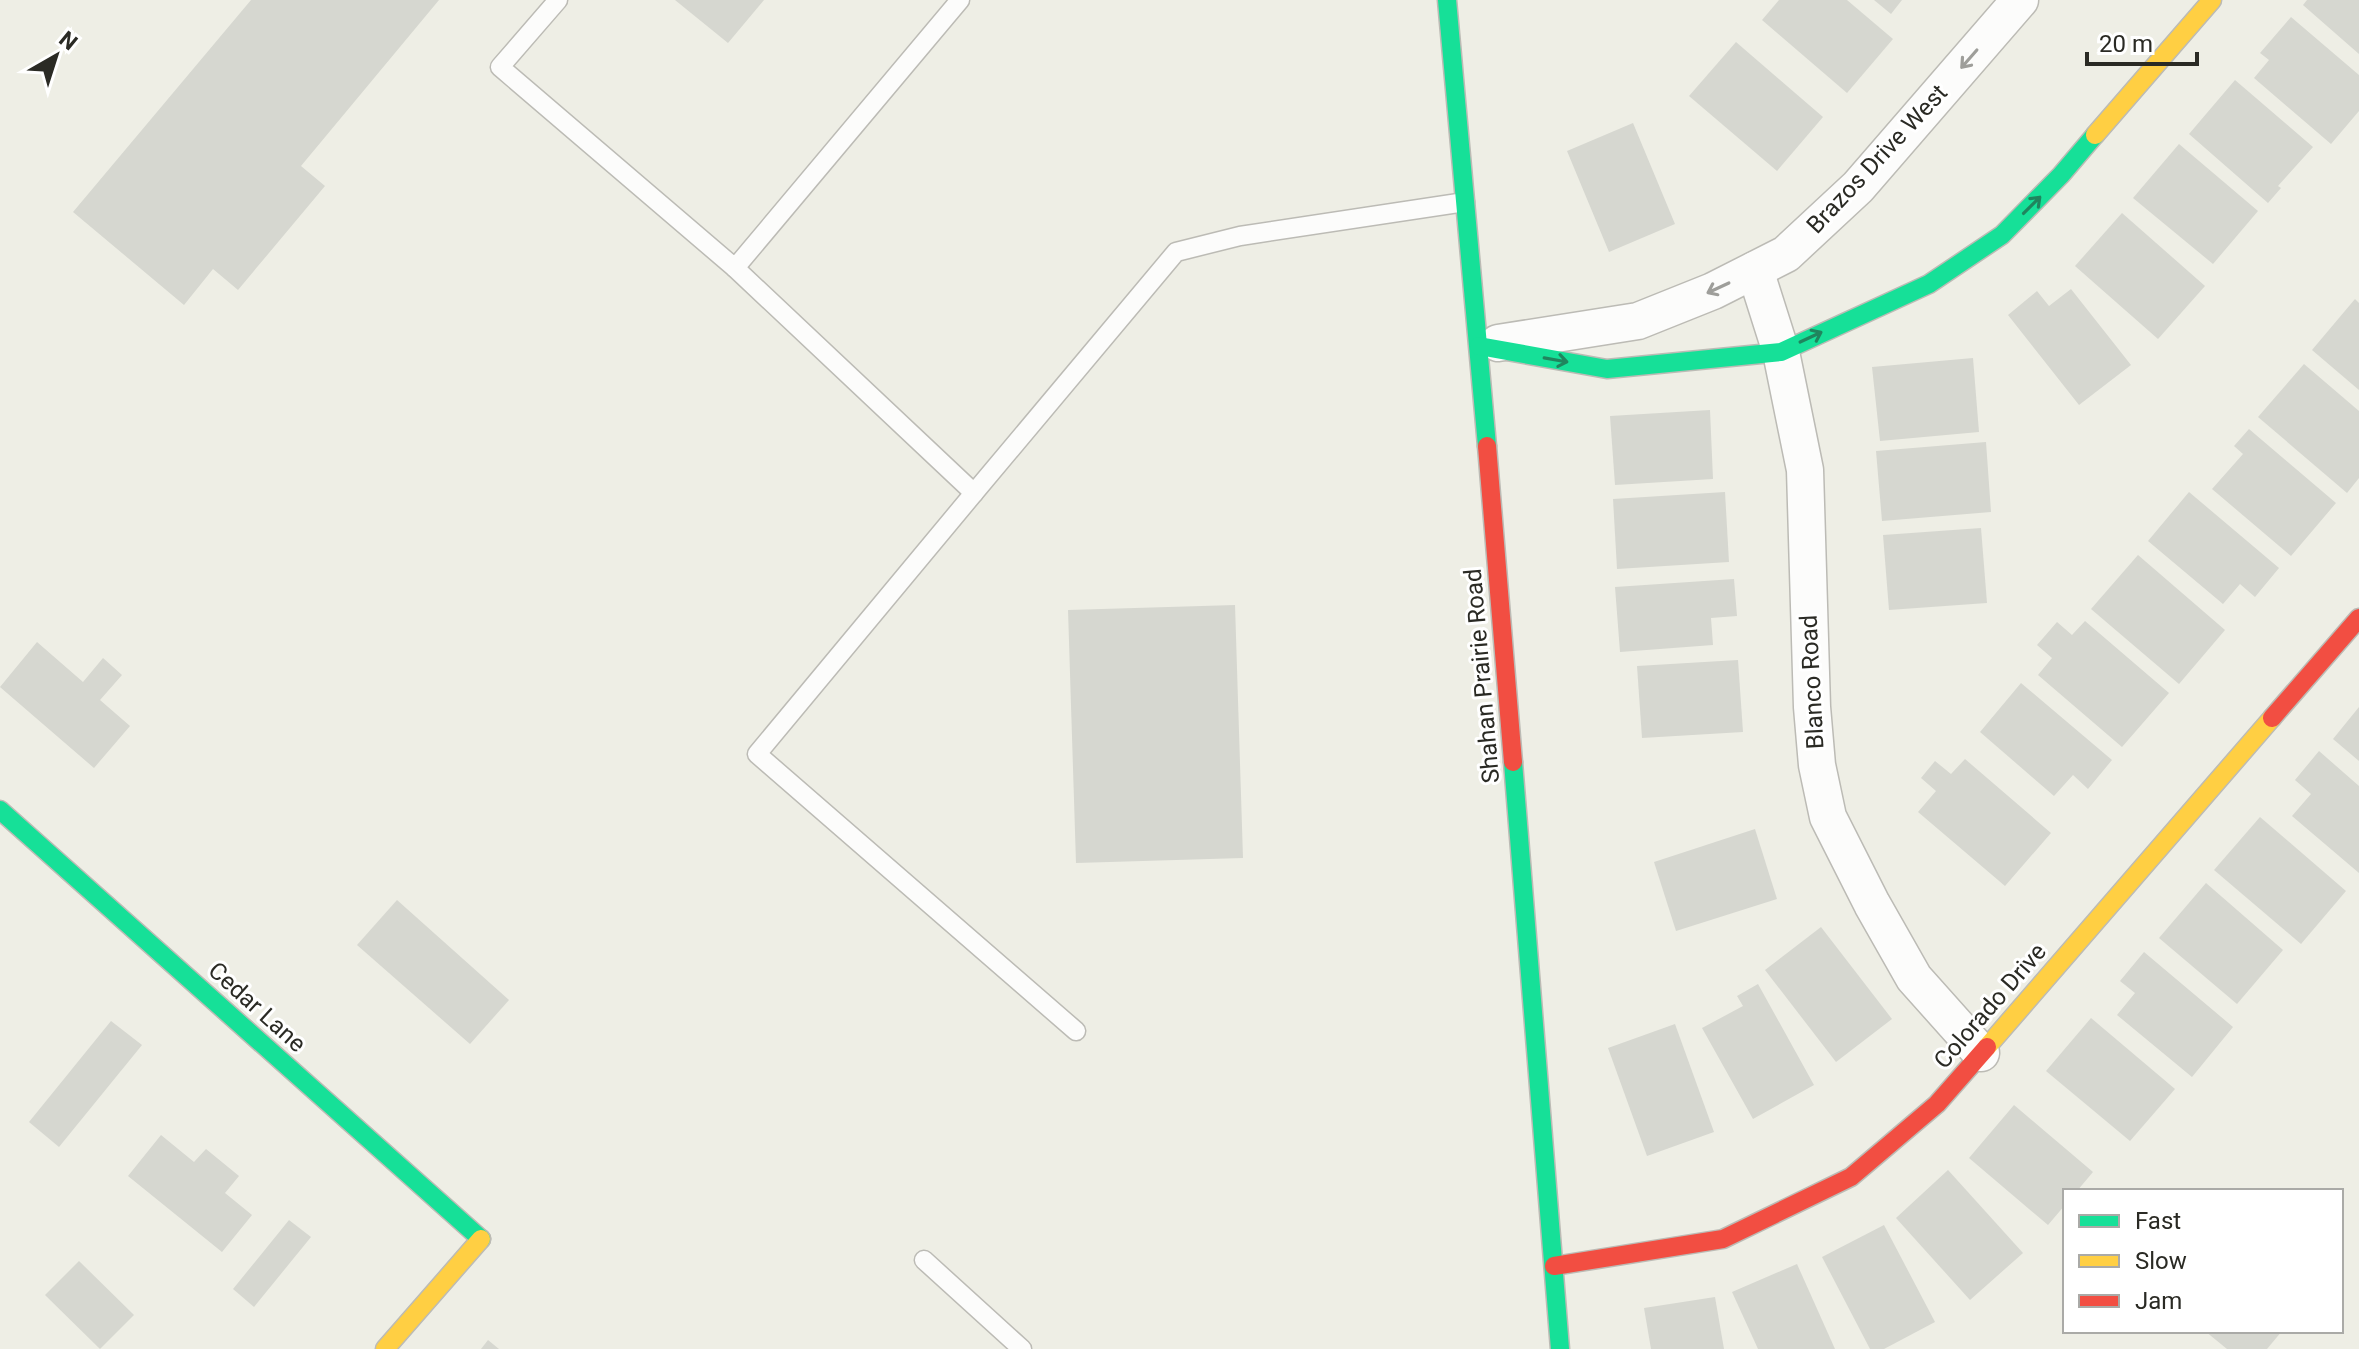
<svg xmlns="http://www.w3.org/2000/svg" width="2359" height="1349" font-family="Roboto,sans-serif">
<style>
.building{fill:#d6d7d0}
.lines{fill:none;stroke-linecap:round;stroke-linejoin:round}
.lane-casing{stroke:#bcbbb5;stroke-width:21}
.street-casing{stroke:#bcbbb5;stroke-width:39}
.fast-casing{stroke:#bcbbb5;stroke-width:21}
.slow-casing{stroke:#bcbbb5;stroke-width:21}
.jam-casing{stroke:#bcbbb5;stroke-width:21}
.lane{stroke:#fcfcfb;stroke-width:18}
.street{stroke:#fcfcfb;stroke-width:36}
.fast{stroke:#16e098;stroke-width:18}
.slow{stroke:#ffcf43;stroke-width:18}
.jam{stroke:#f24e42;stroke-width:18}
.oneway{stroke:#9e9e9a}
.oneway2{stroke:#20855e}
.labels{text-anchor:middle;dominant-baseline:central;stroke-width:6;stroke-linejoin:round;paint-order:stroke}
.street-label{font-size:24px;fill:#2a2a24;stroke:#fff}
</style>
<rect width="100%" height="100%" fill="#eeeee5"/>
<g class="building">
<polygon points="251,0 439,0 301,166 325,186 238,290 213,269 184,305 73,212"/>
<polygon points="675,0 764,0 728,43"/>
<polygon points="1779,0 1847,0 1893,39 1847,93 1762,20"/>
<polygon points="1874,0 1902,0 1891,14"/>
<polygon points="2307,0 2359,0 2359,54 2303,5"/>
<polygon points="2291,17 2359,75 2359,111 2331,144 2254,78 2269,60 2260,53"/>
<polygon points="1736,42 1823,117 1777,171 1689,96"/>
<polygon points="2235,80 2313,147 2278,186 2281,188 2268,203 2189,134"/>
<polygon points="1633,123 1675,224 1609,252 1567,151"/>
<polygon points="2179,144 2258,211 2213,264 2133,198"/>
<polygon points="2122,213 2205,286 2158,339 2075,266"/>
<polygon points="2071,289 2131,365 2079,405 2008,315 2037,291 2049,306"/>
<polygon points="2355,299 2359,303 2359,390 2312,350"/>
<polygon points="1973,358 1979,432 1880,441 1872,367"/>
<polygon points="2304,364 2359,411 2359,478 2347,493 2258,417"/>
<polygon points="1710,410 1713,479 1615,485 1610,416"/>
<polygon points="2249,429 2336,503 2291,556 2212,489 2243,454 2234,446"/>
<polygon points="1986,442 1991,512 1882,521 1876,451"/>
<polygon points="1725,492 1729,562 1617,569 1613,499"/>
<polygon points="2189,492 2279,568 2255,597 2240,584 2223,604 2148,541"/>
<polygon points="1981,528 1987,603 1889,610 1883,535"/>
<polygon points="2138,555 2225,630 2179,684 2091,609"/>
<polygon points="1734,579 1737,616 1711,618 1713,645 1620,652 1615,587"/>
<polygon points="1235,605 1243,858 1076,863 1068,610"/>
<polygon points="2085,621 2169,693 2122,747 2038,675 2052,658 2037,645 2057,622 2072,635"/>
<polygon points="37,642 83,682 103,658 122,675 100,700 130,726 94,768 0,687"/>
<polygon points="1738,660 1743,732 1642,738 1637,666"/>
<polygon points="2021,683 2112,760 2088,789 2073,775 2054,796 1980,732"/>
<polygon points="2359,707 2359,761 2333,739"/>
<polygon points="2319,751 2359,786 2359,873 2292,816 2311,794 2295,780"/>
<polygon points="1965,759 2051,833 2005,886 1918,812 1936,791 1921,778 1935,761 1951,774"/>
<polygon points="2260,817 2346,891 2301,944 2214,870"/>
<polygon points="1755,829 1777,899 1676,931 1654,862"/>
<polygon points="2206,883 2283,950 2237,1004 2159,938"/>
<polygon points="397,900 509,1000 470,1044 357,945"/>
<polygon points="1821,927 1892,1019 1836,1062 1765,970"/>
<polygon points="2144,952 2233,1027 2192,1077 2117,1015 2135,993 2120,981"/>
<polygon points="1758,984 1814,1085 1753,1119 1702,1028 1743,1006 1737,996"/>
<polygon points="2091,1018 2175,1089 2130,1141 2046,1071"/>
<polygon points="111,1021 142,1045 59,1147 29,1122"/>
<polygon points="1675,1024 1714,1132 1647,1156 1608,1048"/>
<polygon points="2014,1105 2093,1172 2077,1191 2065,1191 2065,1205 2048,1225 1969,1158"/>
<polygon points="161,1135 194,1162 206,1149 239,1176 225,1193 252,1215 222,1252 128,1176"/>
<polygon points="1948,1170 2023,1253 1970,1300 1896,1218"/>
<polygon points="289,1220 311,1237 254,1307 233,1289"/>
<polygon points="1884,1225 1935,1322 1884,1349 1870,1349 1822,1257"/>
<polygon points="79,1261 134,1315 100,1349 45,1295"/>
<polygon points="1797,1264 1835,1349 1758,1349 1732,1292"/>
<polygon points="1715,1297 1724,1349 1651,1349 1644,1308"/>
<polygon points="2205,1331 2282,1331 2267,1349 2227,1349"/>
<polygon points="488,1340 499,1349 481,1349"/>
</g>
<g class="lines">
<g class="lane-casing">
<g id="lane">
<polyline points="558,0 500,67 735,268 960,0"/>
<polyline points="735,268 974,493 1176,252 1240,236 1465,202"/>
<polyline points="974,493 757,754 1076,1031"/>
<polyline points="924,1260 1022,1349"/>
</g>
</g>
<g class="street-casing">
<g id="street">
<polyline points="1755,270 1781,352 1805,470 1812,707 1817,765 1828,817 1872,904 1914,978 1981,1053"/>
<polyline points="1498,343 1638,321 1713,291 1786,254 1858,187 2020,0"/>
</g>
</g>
<g class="fast-casing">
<g id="fast">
<polyline points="1447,0 1487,446"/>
<polyline points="1479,346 1607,369 1781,352 1929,284 2002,235 2061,175 2095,135"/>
<polyline points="1513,762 1560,1349"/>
<polyline points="0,810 481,1239"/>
</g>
</g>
<g class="slow-casing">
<g id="slow">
<polyline points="2095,135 2212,0"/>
<polyline points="1987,1047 2272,718"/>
<polyline points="385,1349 481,1239"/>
</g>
</g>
<g class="jam-casing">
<g id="jam">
<polyline points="1487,446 1513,762"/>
<polyline points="2272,718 2359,618"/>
<polyline points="1554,1266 1723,1239 1851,1177 1937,1104 1987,1047"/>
</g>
</g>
<use href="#lane" class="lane"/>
<use href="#street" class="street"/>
<use href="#fast" class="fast"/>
<use href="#slow" class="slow"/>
<use href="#jam" class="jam"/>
</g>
<defs><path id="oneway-shaft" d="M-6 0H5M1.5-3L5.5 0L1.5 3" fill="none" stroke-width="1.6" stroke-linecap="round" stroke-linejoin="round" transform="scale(2)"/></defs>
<g class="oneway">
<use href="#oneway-shaft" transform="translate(1969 59) rotate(131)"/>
<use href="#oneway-shaft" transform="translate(1718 288) rotate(155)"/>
</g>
<g class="oneway2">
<use href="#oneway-shaft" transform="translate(2032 205) rotate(-45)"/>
<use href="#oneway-shaft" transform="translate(1811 337) rotate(-25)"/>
<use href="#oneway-shaft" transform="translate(1556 360) rotate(10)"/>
</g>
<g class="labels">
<g class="street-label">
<text transform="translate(1877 159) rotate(-47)">Brazos Drive West</text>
<text transform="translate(1482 676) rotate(-95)">Shahan Prairie Road</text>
<text transform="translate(1812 682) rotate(-93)">Blanco Road</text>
<text transform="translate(1990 1006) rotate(-49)">Colorado Drive</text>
<text transform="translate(257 1007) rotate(42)">Cedar Lane</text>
</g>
</g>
<rect x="2063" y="1189" width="280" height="144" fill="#ffffff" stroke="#aaaaa7" stroke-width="2"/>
<rect x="2079" y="1215" width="40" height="12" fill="#16e098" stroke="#aaaaa7" stroke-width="2"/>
<text x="2135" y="1229" font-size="24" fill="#2a2a24">Fast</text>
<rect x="2079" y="1255" width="40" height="12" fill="#ffcf43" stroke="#aaaaa7" stroke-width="2"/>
<text x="2135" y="1269" font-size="24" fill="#2a2a24">Slow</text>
<rect x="2079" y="1295" width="40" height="12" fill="#f24e42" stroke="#aaaaa7" stroke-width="2"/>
<text x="2135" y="1309" font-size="24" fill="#2a2a24">Jam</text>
<g transform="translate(56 56) rotate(39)" stroke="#ffffff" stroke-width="6" paint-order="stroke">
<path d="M0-6L14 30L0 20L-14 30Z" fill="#2a2a24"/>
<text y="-12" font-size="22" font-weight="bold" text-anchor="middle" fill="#2a2a24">N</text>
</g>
<path d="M2087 52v12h110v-12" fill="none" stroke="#2a2a24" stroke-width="4"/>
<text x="2099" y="52" font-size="24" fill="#2a2a24" stroke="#ffffff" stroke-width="6" paint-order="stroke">20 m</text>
</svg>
